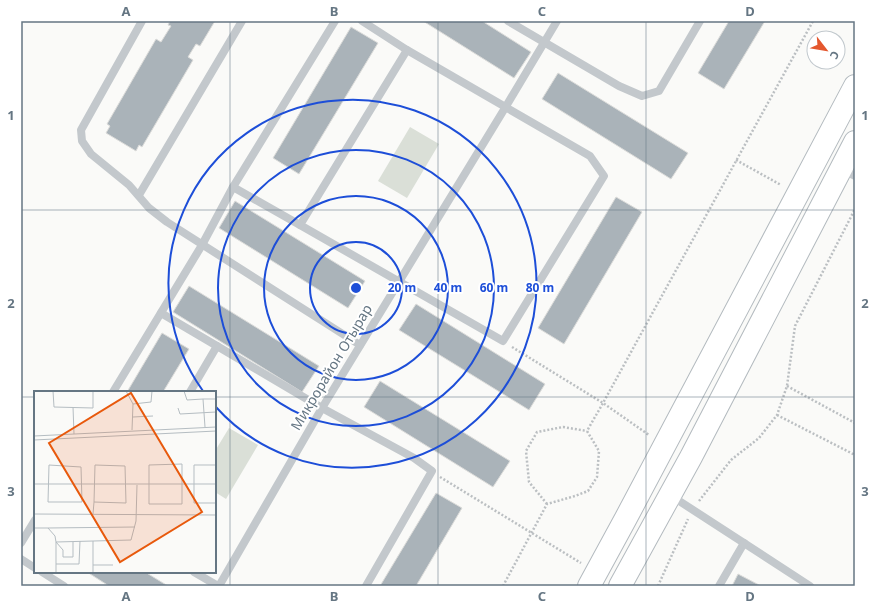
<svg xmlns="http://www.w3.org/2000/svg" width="876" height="607" font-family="'Noto Sans',sans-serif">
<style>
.green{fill:#dadfd7}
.building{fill:#aab3b9;stroke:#dcdcda}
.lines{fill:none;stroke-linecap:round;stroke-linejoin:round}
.secondary-casing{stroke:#b3babf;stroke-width:24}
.path{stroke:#bbbfc2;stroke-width:2.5;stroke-dasharray:2 2;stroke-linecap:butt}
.lane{stroke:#c3c8cc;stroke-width:8}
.secondary{stroke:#fff;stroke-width:22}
.grid{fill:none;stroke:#657683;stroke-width:1;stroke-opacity:0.55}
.ring{fill:none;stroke:#1d4ed8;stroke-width:2}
.labels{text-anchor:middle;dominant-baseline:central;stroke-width:4;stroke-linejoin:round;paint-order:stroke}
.street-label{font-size:14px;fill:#657683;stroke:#fff}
.inset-road{fill:none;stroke:#b5bdc2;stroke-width:1}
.view{fill:#e8590c;fill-opacity:0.15;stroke:#e8590c;stroke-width:2}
.inset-edge{fill:none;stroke:#657683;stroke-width:2}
.centre{fill:#1d4ed8;stroke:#fff;stroke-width:2}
.ring-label{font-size:12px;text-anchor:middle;font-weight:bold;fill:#1d4ed8;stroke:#fff;stroke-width:4;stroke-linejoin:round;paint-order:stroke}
.neatline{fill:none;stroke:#657683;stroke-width:1.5}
.grid-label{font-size:13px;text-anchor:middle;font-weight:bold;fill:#657683}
</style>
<rect width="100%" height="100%" fill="#fafaf8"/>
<g class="green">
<polygon points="410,127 439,144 407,198 378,181"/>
<polygon points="229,428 258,445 226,499 215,492 215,451"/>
</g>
<g class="building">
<polygon points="170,21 215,21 200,46 196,44 188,57 193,60 142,147 139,145 136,151 106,133 110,126 107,124 156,39 161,42 171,26 168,25"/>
<polygon points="423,21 482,21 531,52 514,78"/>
<polygon points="729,21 765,21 724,89 698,73"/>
<polygon points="351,27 378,43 299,174 273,158"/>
<polygon points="558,73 688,153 671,179 542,99"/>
<polygon points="616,197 642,212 564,344 538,328"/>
<polygon points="235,201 365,281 348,308 219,228"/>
<polygon points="189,286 319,366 302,392 173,312"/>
<polygon points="416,304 545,384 529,410 399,330"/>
<polygon points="162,333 189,349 163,392 127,392"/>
<polygon points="380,381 510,461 493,487 364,407"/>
<polygon points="436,493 462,508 416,586 380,586"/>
<polygon points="87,572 145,572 168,586 109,586"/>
<polygon points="738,574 761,586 732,586"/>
</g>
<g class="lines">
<g class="secondary-casing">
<g id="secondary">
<polyline points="589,586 626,518 855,86"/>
<polyline points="620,586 691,457 855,142"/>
</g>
</g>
<g class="path">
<polyline points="736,160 781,185"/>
<polyline points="512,347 603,403 649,435"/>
<polyline points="787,386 855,423"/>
<polyline points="777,415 855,455"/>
<polyline points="440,477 581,563"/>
<polyline points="699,501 731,460 759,438 777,415 787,386 795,326 855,209"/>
<polyline points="547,504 529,482 526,451 537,432 563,427 587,431"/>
<polyline points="503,586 547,504 575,496 588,491 597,477 599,451 587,431 603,403 813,21"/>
<polyline points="658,586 688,519"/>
</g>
<g class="lane">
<polyline points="142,21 81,130 82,141 91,154 129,185 149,208 167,222 360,345"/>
<polyline points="362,21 407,50"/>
<polyline points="508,21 619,86 642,96 659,91 700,21"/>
<polygon points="407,50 590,156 604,176 503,341 300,225"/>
<polyline points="841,169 855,176"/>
<polyline points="233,187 300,225"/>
<polyline points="139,195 242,21"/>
<polyline points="161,313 217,346"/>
<polyline points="113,392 202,245 233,187 335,21"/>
<polyline points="190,392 217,346 322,408 414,458 432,471 366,586"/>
<polyline points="670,495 810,586"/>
<polyline points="21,543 35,520"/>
<polyline points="21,559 35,568"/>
<polyline points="42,572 64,586"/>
<polyline points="194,572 218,586"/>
<polyline points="219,586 322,408 505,108 557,21"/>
<polyline points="719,586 744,543"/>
</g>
<use href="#secondary" class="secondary"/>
</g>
<path class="grid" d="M 230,21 L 230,586M 438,21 L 438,586M 646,21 L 646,586M 21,210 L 855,210M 21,397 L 35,397M 215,397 L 855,397"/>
<g class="ring">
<circle cx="356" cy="288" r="46"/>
<circle cx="356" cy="288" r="92"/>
<circle cx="356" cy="288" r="138"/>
<path d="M203 391A184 184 0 1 1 215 406"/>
</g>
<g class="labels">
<g class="street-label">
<text transform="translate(331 367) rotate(-59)">Микрорайон Отырар</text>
</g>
</g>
<g transform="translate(34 391)">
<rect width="182" height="182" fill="#fafaf8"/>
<path class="inset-road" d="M 19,0 L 20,16 L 59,17 L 59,0M 92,0 L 99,13 L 98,39M 150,0 L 153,9 L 169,8M 99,13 L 117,11 L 118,0M 39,16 L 40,43M 144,17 L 146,23 L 182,21M 99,26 L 119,25M 171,36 L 169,8 L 182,8M 0,45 L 182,36M 0,49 L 182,40M 148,73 L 148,113 L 115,113 L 115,74 ZM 15,74 L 47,76 L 48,111 L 14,111 ZM 61,74 L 91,75 L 92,112 L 60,111 ZM 182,74 L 160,74 L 160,112 L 182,112M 0,93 L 182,93M 0,123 L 182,124M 59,123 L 60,111M 0,137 L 14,137 L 21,145 L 22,151 L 97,149 L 102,130 L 103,94M 14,137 L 101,136M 59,150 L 59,182M 22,173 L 45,173 L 46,150M 59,174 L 79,174M 22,182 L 22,151 L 29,159 L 29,166 L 39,166 L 39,151"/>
<path class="view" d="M 97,2 L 168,121 L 86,171 L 15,52 Z"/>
<rect width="182" height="182" class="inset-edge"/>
</g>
<circle cx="356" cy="288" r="6" class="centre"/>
<g class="ring-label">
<text x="402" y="292">20 m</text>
<text x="448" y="292">40 m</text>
<text x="494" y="292">60 m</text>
<text x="540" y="292">80 m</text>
</g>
<rect width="876" height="607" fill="none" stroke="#ffffff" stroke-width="44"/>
<g transform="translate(826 50) rotate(121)"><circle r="19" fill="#ffffff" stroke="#c1c8cd"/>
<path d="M0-3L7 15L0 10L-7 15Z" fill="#e4572e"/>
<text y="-6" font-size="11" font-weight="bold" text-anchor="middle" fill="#657683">С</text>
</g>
<rect x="22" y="22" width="832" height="563" class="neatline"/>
<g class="grid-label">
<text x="126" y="16">A</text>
<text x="334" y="16">B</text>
<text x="542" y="16">C</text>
<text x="750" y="16">D</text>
<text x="11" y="120">1</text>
<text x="865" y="120">1</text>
<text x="11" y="308">2</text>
<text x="865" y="308">2</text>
<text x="11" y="496">3</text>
<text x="865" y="496">3</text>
<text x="126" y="601">A</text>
<text x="334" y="601">B</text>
<text x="542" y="601">C</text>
<text x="750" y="601">D</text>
</g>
</svg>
